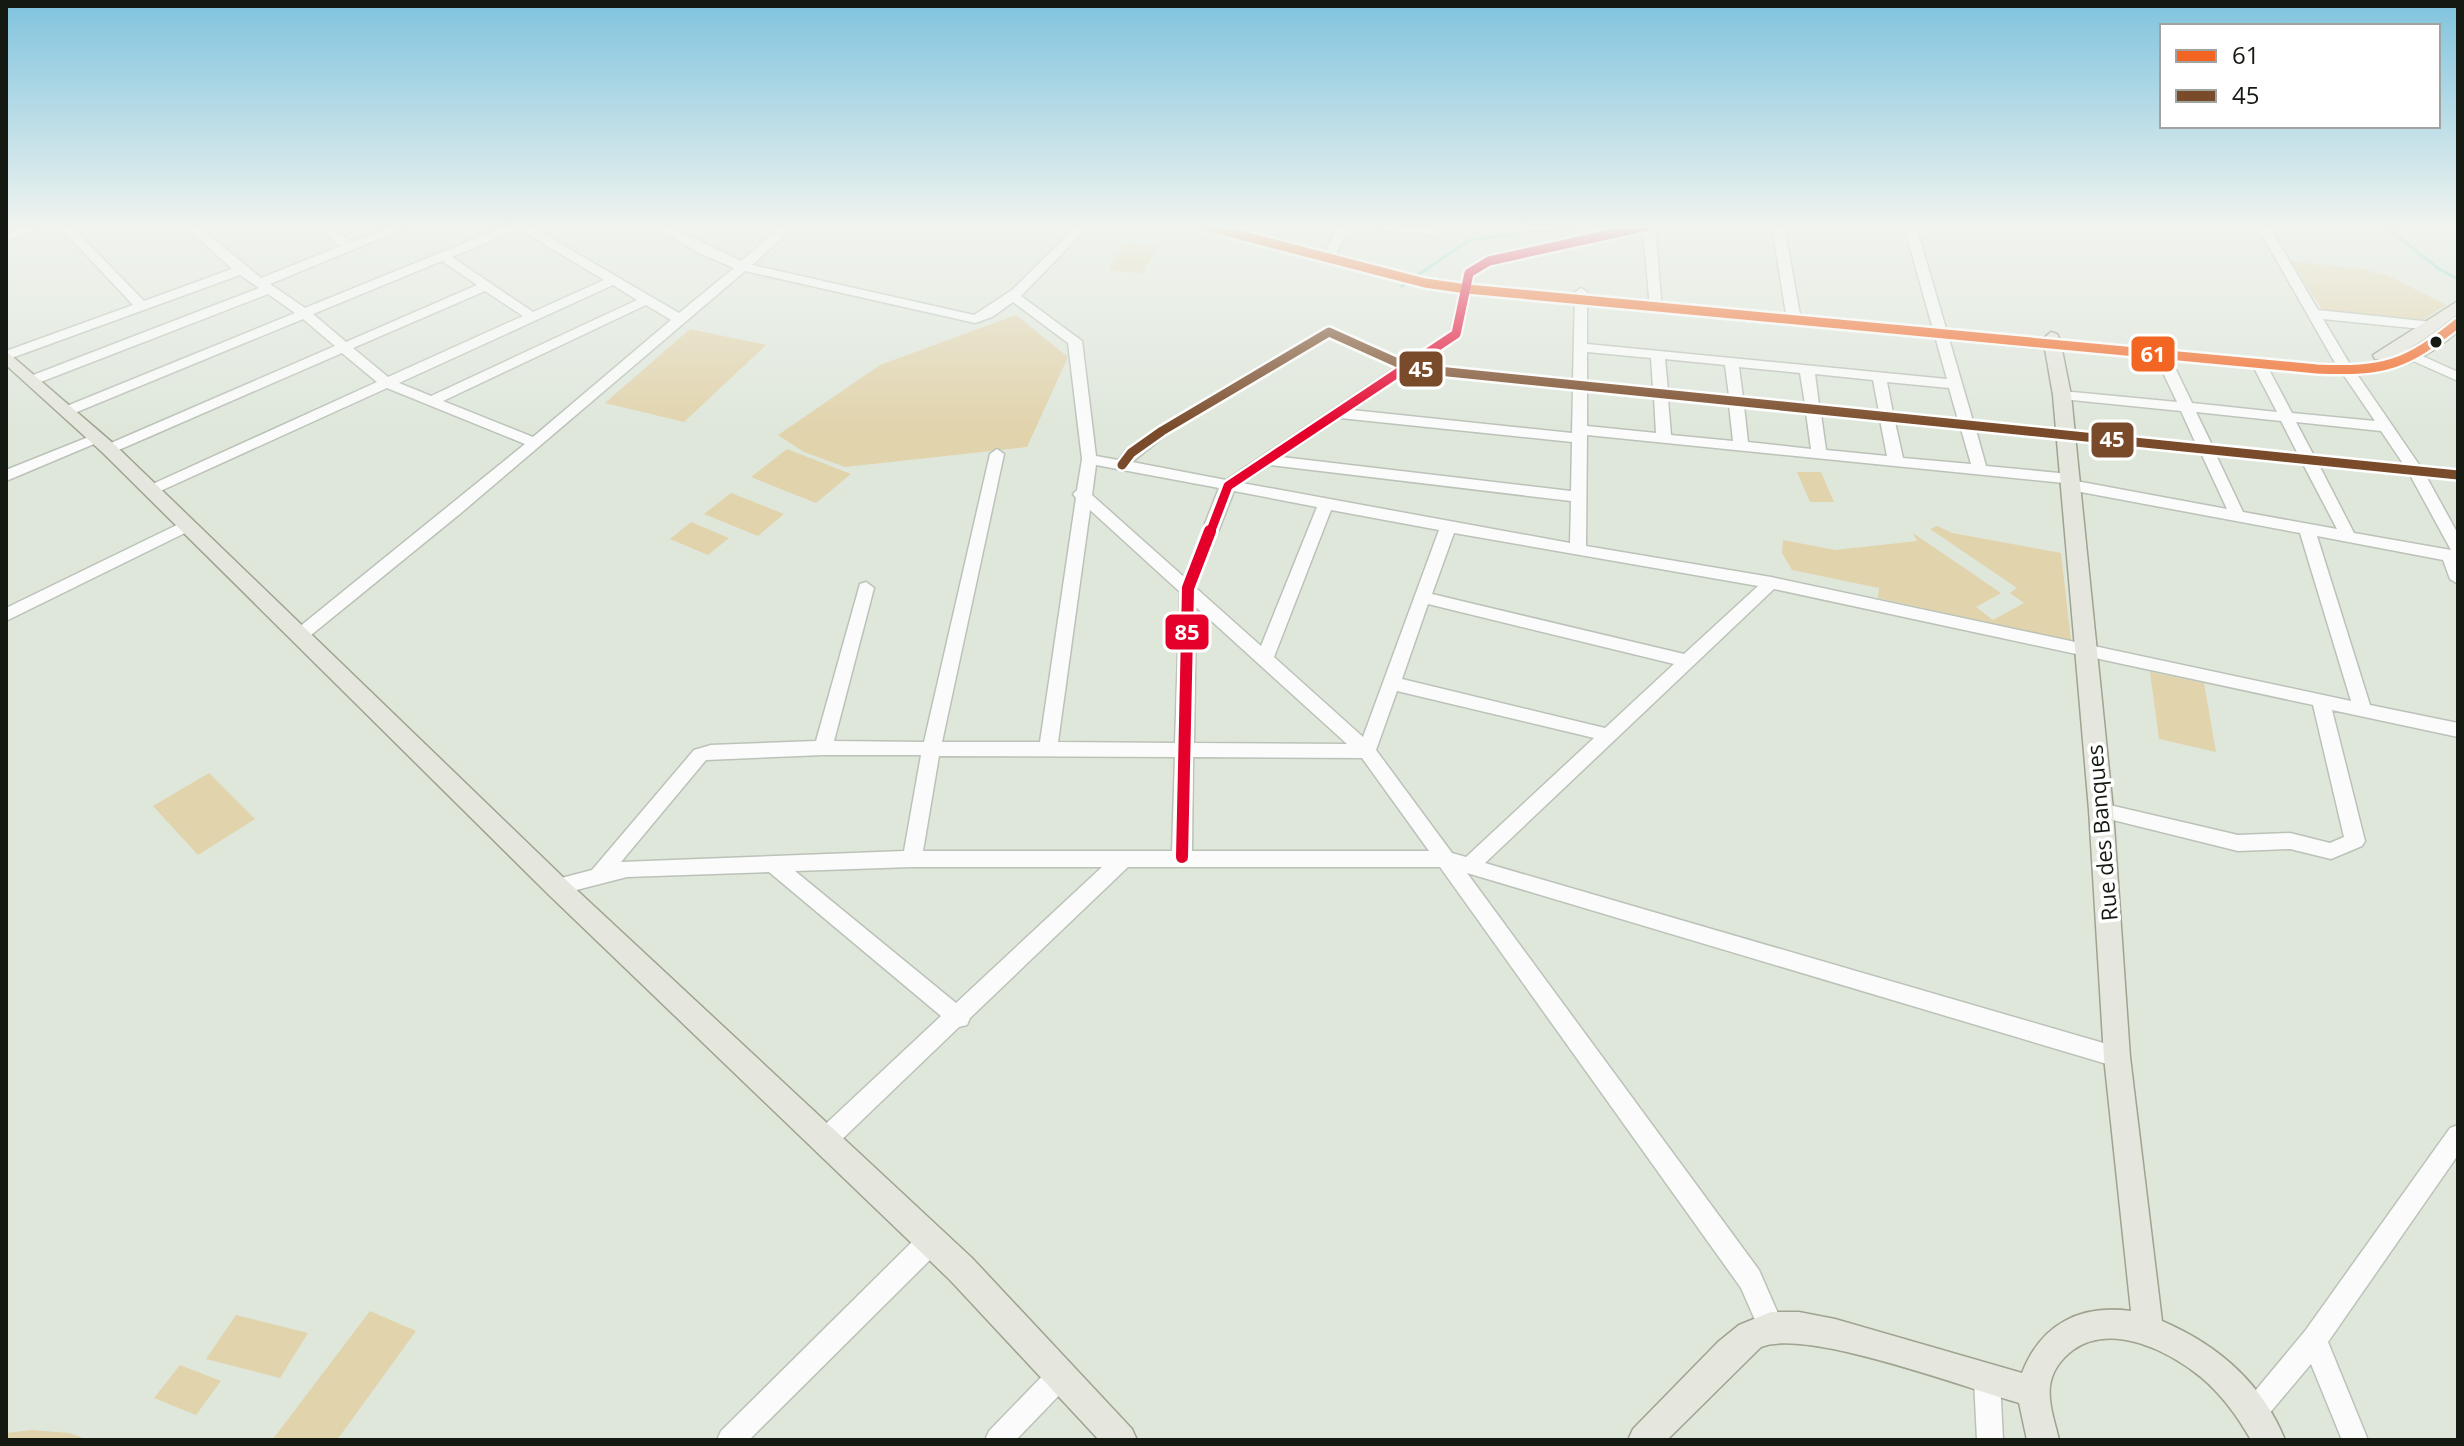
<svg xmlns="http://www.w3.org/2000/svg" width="2464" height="1446" font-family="'Open Sans',sans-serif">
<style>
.green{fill:#e1d3ac}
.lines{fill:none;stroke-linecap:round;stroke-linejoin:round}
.stream{stroke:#81dace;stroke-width:3}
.minor-casing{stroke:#bbc2b8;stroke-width:3}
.major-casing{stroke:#9fa38f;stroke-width:3}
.minor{fill:#fafbfa;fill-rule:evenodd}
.major{fill:#e5e6dd;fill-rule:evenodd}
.bus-1-casing{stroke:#fff;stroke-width:14}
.bus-2-casing{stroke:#fff;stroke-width:14}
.bus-3-far1-casing{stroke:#fff;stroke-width:14}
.bus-3-casing{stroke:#fff;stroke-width:18}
.bus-1{stroke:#f26522;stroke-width:9}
.bus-2{stroke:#7a4b2a;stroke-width:9}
.bus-3-far1{stroke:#e4002b;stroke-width:9}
.bus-3{stroke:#e4002b;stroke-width:12}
.bus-dot{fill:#141911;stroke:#fff;stroke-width:3}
.labels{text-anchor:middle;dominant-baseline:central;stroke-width:7;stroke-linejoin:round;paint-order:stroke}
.street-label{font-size:22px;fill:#141911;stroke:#fff}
.line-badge{stroke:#fff;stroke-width:3}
.badge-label{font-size:22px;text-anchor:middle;font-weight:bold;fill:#fff}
</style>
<rect width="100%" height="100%" fill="#dfe7db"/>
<g class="green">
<polygon points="1124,243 1157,246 1143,274 1109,270"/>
<polygon points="2291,261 2361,269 2389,276 2446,305 2420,322 2323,311"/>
<polygon points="1016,315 1068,357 1027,447 845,467 804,452 778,435 880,365"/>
<polygon points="690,329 766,345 684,422 605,403"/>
<polygon points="787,449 851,474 816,503 751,477"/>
<polygon points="1797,472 1821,472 1834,502 1810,502"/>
<polygon points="731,493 784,514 758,536 704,514"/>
<polygon points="691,522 729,538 708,555 670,539"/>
<polygon points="1937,526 1952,533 2061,553 2071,641 1878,598 1879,588 1792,570 1782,553 1783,540 1835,550 1917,541 1913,533 2001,593 1976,607 1993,620 2024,603 2010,593 2017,588 1930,529"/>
<polygon points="2150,672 2204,683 2216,752 2159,739"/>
<polygon points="209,773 255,819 198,855 153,806"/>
<polygon points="370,1311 416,1331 337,1440 273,1439"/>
<polygon points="236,1315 308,1333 280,1378 206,1359"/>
<polygon points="180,1365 221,1381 196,1415 154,1398"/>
<polygon points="32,1430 69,1433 89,1440 6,1440 6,1433"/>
</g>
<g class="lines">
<g class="stream">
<polyline points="2385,226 2439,269 2458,279"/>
<polyline points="1402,286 1469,240 1584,226"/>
</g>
<g class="minor-casing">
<g id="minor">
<polygon points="29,226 46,226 6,241 6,233"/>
<path d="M 59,226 L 71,226 L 144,301 L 232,269 L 185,226 L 198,226 L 261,278 L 341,246 L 314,226 L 327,226 L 352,242 L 394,226 L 410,226 L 270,284 L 305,308 L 506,226 L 530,226 L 679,313 L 734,268 L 699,253 L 654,226 L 668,226 L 741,261 L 783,226 L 796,226 L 752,265 L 974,315 L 1012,290 L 1077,226 L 1089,226 L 1021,296 L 1082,341 L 1096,456 L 1118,460 L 1126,450 L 1157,428 L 1324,329 L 1334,329 L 1406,361 L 1450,332 L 1465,270 L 1485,258 L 1632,226 L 1655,226 L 1662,311 L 1650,308 L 1643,230 L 1493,264 L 1475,275 L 1461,337 L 1419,365 L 1573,381 L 1575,292 L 1581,288 L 1587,292 L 1587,344 L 1947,379 L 1904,226 L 1916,226 L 1973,421 L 2196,444 L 2181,411 L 2062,399 L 2055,395 L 2062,391 L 2177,402 L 2151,347 L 2158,343 L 2165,347 L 2192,403 L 2277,412 L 2252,364 L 2259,360 L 2266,364 L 2292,413 L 2375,421 L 2334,361 L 2257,226 L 2269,226 L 2318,310 L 2432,322 L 2439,326 L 2432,330 L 2323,319 L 2348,361 L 2420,466 L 2458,470 L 2458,480 L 2426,476 L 2458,534 L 2458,584 L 2450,579 L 2443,560 L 2317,536 L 2370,705 L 2458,723 L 2458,737 L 2332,710 L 2365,841 L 2362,846 L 2331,859 L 2290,849 L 2238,851 L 2101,817 L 2094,815 L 2091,810 L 2094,805 L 2101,803 L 2238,835 L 2290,833 L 2330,843 L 2344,837 L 2313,705 L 1774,589 L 1485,863 L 2117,1047 L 2125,1050 L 2128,1057 L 2125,1064 L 2117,1067 L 1467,873 L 1759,1270 L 1784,1327 L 1780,1336 L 1771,1340 L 1762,1336 L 1741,1288 L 1440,867 L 1128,867 L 970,1018 L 967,1025 L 959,1027 L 833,1148 L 825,1151 L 817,1148 L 814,1140 L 817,1132 L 941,1016 L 769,872 L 627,877 L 557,895 L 550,893 L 547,887 L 550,881 L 592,870 L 694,750 L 711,745 L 816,741 L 860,584 L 866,582 L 874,588 L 834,741 L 924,742 L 990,454 L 997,449 L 1004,454 L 942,742 L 1040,742 L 1076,498 L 1073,494 L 1077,490 L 1082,459 L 1068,343 L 1013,302 L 992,317 L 975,323 L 745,271 L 461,513 L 305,640 L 299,642 L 291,636 L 293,632 L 525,444 L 387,388 L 156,493 L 146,493 L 146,487 L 377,382 L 342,353 L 114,452 L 104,452 L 104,446 L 335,346 L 303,319 L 72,414 L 62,414 L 62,408 L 295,313 L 268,294 L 38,383 L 28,383 L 28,377 L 259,288 L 240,275 L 6,360 L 6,351 L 133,305 ZM 519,229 L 604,280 L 533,312 L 452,257 ZM 442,261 L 477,285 L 346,342 L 313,314 ZM 613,285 L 637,300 L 431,396 L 399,383 ZM 485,291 L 523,316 L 388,377 L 353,348 ZM 646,305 L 671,320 L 533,437 L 443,401 ZM 1330,337 L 1396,367 L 1226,480 L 1132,462 L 1167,434 ZM 1587,352 L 1651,358 L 1653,389 L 1587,382 ZM 1665,359 L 1725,365 L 1729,396 L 1668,390 ZM 1739,367 L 1800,373 L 1805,404 L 1743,398 ZM 1408,372 L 1573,389 L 1572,433 L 1352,410 ZM 1815,374 L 1873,380 L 1879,412 L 1819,405 ZM 1887,382 L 1949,388 L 1958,420 L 1893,413 ZM 1587,390 L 1654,397 L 1656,433 L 1587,426 ZM 1668,399 L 1729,405 L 1733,441 L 1671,435 ZM 1744,406 L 1806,413 L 1811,449 L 1748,442 ZM 2196,412 L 2281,421 L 2298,454 L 2212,445 ZM 1821,414 L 1880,420 L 1887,456 L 1826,450 ZM 1340,418 L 1572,442 L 1571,491 L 1282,457 ZM 1895,422 L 1961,429 L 1971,464 L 1903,458 ZM 2296,422 L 2381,431 L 2404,465 L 2314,456 ZM 1976,430 L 2201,453 L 2227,509 L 2076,481 L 2075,476 L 2070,474 L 1986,466 ZM 1587,435 L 2064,483 L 2065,488 L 2070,490 L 2300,533 L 2351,701 L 1771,577 L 1586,546 ZM 2216,455 L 2303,464 L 2337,529 L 2243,512 ZM 1096,465 L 1219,488 L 1184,577 L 1092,495 ZM 1270,465 L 1571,501 L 1570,543 L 1242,483 ZM 2319,465 L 2410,475 L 2451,550 L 2354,533 ZM 1234,491 L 1317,507 L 1261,646 L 1196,588 ZM 1090,510 L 1180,592 L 1175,743 L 1058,742 ZM 1331,510 L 1439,530 L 1363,737 L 1274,657 ZM 1454,533 L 1758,586 L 1684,654 L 1432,594 ZM 1428,604 L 1674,664 L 1605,728 L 1402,679 ZM 1196,607 L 1347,744 L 1194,743 ZM 1397,691 L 1594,738 L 1466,857 L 1452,853 L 1376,750 ZM 823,755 L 921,755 L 904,851 L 621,862 L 706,760 ZM 939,756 L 1175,757 L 1172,851 L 923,851 ZM 1193,757 L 1362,758 L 1429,851 L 1192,851 ZM 912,867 L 1102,867 L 956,1003 L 795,871 Z"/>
<polygon points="1338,226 1350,226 1337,252 1342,258 1336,262 1325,253"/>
<path d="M 1377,226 C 1395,225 1426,222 1441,232 L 1435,236 L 1383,230 Z"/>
<polygon points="1772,226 1784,226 1801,320 1799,323 1789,323 1787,320"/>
<polygon points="2398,345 2458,372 2458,381 2393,352 2393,346"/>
<polygon points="96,434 103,438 101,441 6,481 6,470"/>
<polygon points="187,520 193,521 195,525 193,529 6,621 6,608"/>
<polygon points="2458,1125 2458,1155 2328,1342 2368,1440 2342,1440 2311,1364 2263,1421 2254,1425 2245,1421 2241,1412 2245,1403 2305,1331 2450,1128"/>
<polygon points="930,1230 939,1233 942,1242 939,1251 749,1440 717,1440 721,1431 921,1233"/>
<polygon points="1060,1363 1069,1367 1073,1376 1069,1385 1016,1440 985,1440 989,1431 1051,1367"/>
<polygon points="1987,1367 1996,1371 2000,1380 2003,1440 1977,1440 1974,1380 1978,1371"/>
</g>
</g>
<g class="major-casing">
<g id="major">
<path d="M 1198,226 L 1221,226 L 1425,278 L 1467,284 L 2043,339 L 2051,332 L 2057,334 L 2060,340 L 2317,364 C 2350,365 2388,367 2417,348 C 2431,339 2442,323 2458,318 L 2458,331 C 2426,359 2399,371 2357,375 L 2062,350 L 2071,395 L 2113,810 L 2130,1057 L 2162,1321 C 2218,1345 2262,1383 2285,1440 L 2251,1440 C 2238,1417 2222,1395 2202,1378 C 2169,1351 2112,1322 2073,1350 C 2061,1359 2052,1371 2050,1386 C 2048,1404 2055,1422 2059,1440 L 2027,1440 L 2019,1403 C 1966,1388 1806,1328 1761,1347 L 1667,1440 L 1628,1440 L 1633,1429 L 1718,1342 L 1739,1325 L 1771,1312 L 1799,1312 L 1835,1319 L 2022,1373 C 2041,1324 2080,1304 2131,1311 L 2104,1057 L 2089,810 L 2053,395 L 2045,349 L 1425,288 Z"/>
<path d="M 2458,301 L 2458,314 C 2440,327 2398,363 2375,359 L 2373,355 Z"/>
<polygon points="6,351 115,445 566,880 972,1258 1132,1429 1137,1440 1099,1440 950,1280 548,894 103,453 6,365"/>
</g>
</g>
<use href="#minor" class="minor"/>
<use href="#major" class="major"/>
<g class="bus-1-casing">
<path id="bus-1" d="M 1205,226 L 1425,283 L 1467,289 L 2317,369 C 2385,372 2406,365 2458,323"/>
</g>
<g class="bus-2-casing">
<polyline id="bus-2" points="1122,465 1131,453 1162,431 1329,332 1409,368 2458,475"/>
</g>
<g class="bus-3-far1-casing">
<polyline id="bus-3-far1" points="1210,533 1228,486 1456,334 1469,273 1489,261 1647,226"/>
</g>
<g class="bus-3-casing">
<polyline id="bus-3" points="1182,857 1188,588 1210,531"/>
</g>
<use href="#bus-1" class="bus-1"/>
<use href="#bus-2" class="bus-2"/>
<use href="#bus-3-far1" class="bus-3-far1"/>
<use href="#bus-3" class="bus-3"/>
</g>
<linearGradient id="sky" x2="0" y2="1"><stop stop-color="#7fc3de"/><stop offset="0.53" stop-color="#f1f4ef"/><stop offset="1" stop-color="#f1f4ef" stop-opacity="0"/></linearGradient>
<rect width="2464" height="428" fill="url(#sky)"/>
<circle class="bus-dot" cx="2436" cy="342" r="7"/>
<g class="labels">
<g class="street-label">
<text transform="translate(2101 833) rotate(-95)">Rue des Banques</text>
</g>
</g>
<g class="line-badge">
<rect x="2130" y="335" width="46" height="38" rx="8" fill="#f26522"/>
<rect x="1398" y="350" width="46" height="38" rx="8" fill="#7a4b2a"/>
<rect x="2090" y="421" width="45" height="38" rx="8" fill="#7a4b2a"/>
<rect x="1164" y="613" width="46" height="38" rx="8" fill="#e4002b"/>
</g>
<g class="badge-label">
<text x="2153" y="362">61</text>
<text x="1421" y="377">45</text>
<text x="2112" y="447">45</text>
<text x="1187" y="640">85</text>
</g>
<rect width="2464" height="1446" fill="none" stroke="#141911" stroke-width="16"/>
<rect x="2160" y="24" width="280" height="104" fill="#ffffff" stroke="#a1a3a0" stroke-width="2"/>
<rect x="2176" y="50" width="40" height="12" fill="#f26522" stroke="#a1a3a0" stroke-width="2"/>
<text x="2232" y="64" font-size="24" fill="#141911">61</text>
<rect x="2176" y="90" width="40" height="12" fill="#7a4b2a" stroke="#a1a3a0" stroke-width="2"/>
<text x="2232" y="104" font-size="24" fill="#141911">45</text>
</svg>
